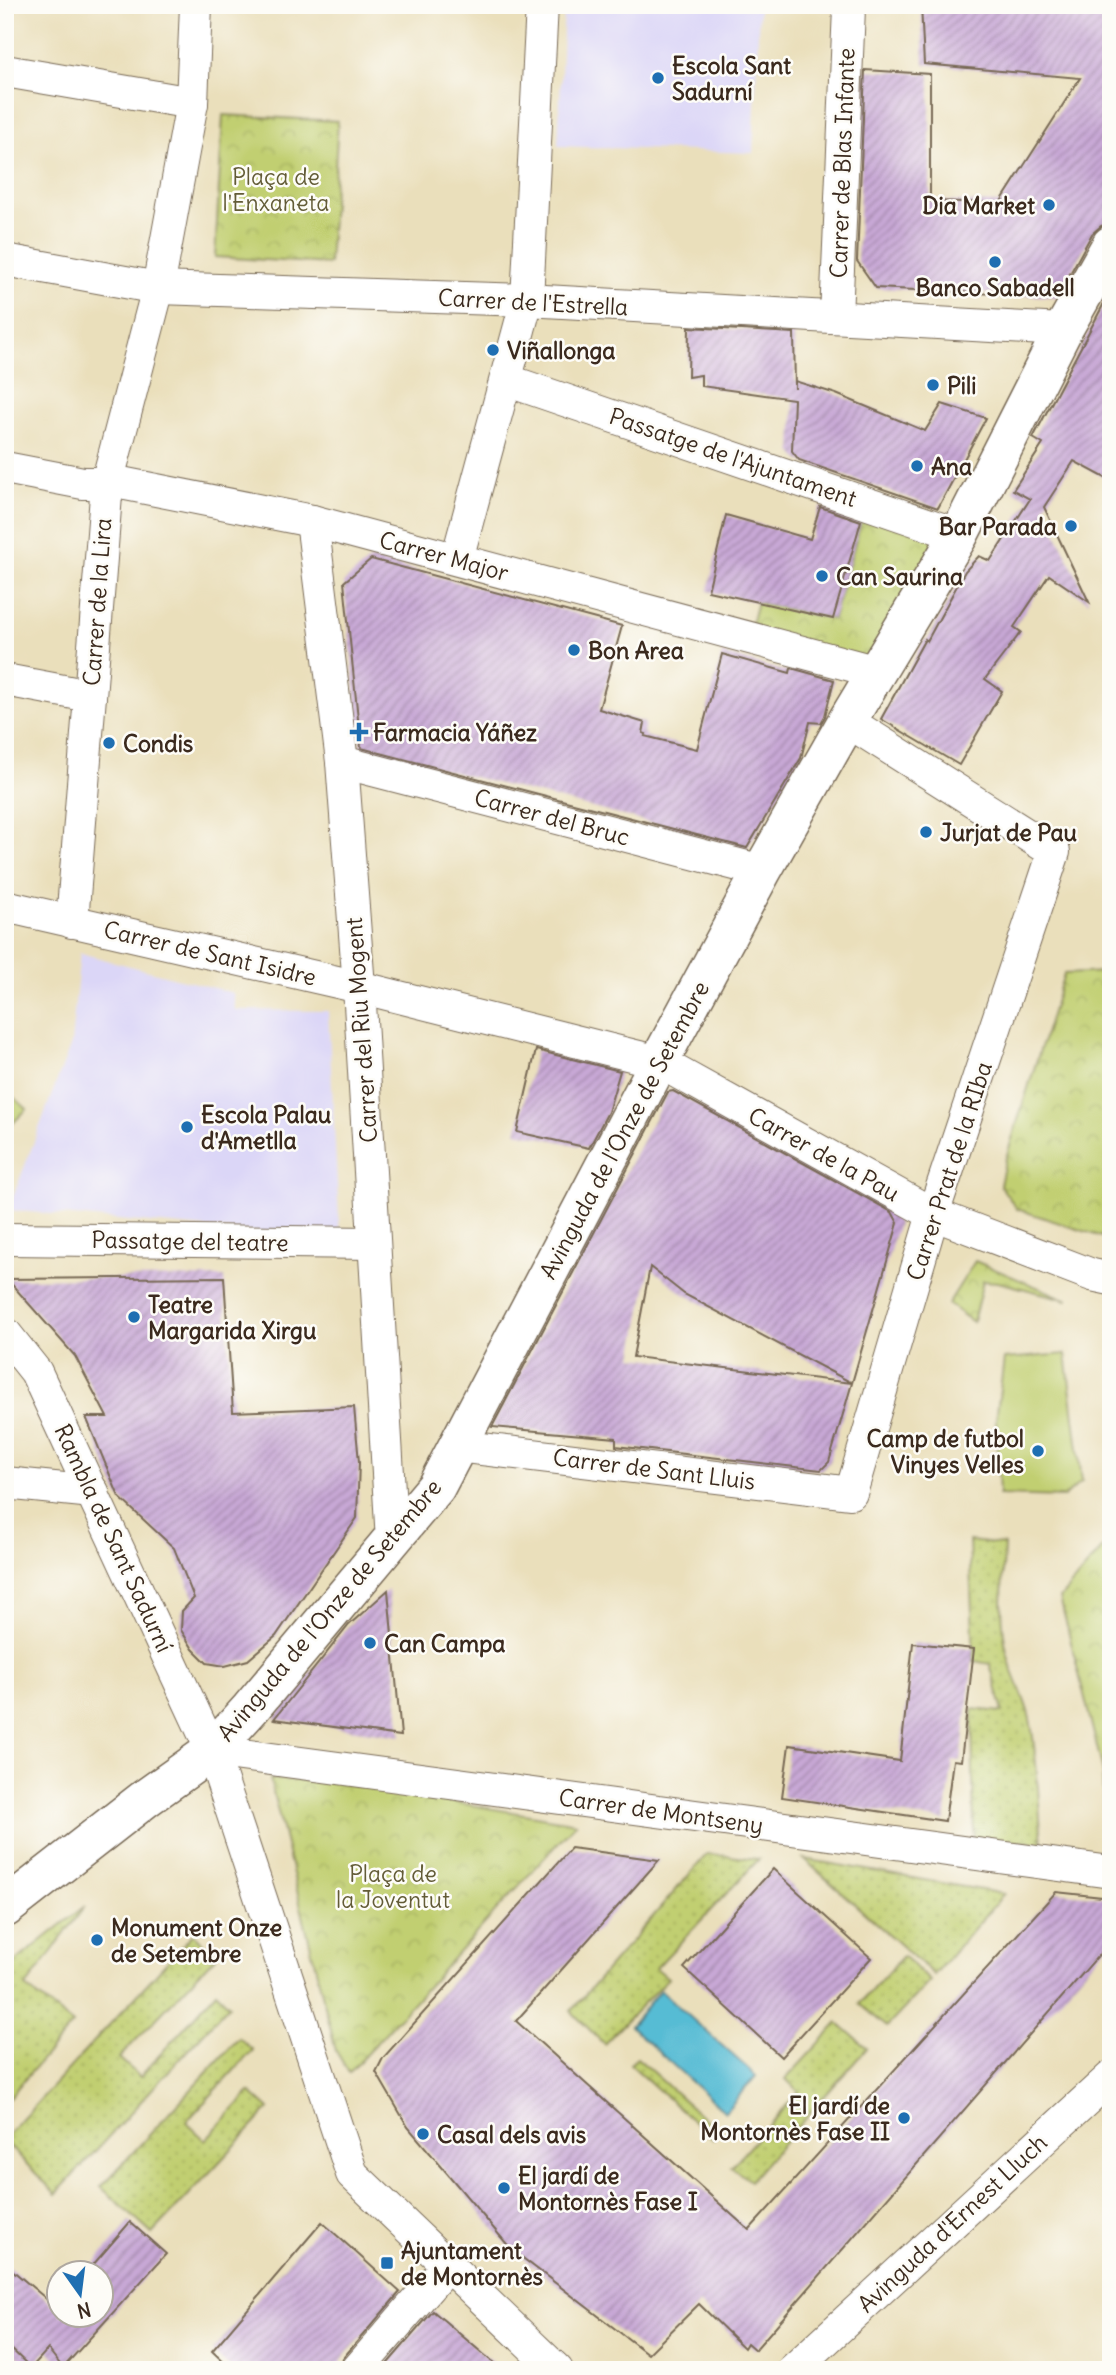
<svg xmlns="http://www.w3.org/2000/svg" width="1116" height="2375" font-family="Delius,sans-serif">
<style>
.built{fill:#dbd6f7}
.grass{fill:url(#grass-dots);stroke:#7e7c48;stroke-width:2}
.park{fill:url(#park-crowns);stroke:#7e7c48;stroke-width:2}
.pitch{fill:#c1cf71;stroke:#7e7c48;stroke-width:2}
.water{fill:#56bcd4;stroke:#487379;stroke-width:2}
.building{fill:url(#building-hatch)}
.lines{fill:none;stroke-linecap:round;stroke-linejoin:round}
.street-casing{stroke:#786955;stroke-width:34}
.secondary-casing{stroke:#786955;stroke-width:41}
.street{stroke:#fff;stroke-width:32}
.secondary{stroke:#fff;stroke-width:38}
.poi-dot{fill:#1f6fb2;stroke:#fdfcf7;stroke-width:2.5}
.labels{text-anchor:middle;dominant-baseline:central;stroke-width:5;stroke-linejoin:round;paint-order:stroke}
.poi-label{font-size:23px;font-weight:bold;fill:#3b2a1e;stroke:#fdfcf7;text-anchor:start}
.street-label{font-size:23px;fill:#3b2a1e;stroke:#fdfcf7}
.park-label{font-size:23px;fill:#635c37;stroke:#fdfcf7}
</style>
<defs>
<pattern id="grass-dots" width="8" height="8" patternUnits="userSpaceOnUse" patternTransform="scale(1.75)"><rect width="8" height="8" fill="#c1cf71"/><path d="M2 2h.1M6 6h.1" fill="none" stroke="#a7b261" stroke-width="1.8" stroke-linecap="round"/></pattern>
<pattern id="park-crowns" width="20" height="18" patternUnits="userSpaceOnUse" patternTransform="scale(1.75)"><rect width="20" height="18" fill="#c1cf71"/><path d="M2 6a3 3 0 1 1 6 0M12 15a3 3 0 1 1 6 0" fill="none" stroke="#a7b261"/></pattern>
<pattern id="building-hatch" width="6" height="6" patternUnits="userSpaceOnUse" patternTransform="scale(1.75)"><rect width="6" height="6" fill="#c8a8d6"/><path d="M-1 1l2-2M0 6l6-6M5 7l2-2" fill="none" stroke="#a489ad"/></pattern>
</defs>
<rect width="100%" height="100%" fill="#fdfcf7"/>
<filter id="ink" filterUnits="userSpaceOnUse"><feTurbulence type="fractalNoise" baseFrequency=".0143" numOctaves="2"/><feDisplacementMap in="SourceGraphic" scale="14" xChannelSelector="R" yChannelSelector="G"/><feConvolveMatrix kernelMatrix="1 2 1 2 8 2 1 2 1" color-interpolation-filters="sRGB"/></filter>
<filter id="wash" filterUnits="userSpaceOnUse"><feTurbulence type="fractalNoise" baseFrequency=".00686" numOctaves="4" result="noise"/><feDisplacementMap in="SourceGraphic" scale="28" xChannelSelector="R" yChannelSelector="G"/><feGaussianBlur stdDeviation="1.57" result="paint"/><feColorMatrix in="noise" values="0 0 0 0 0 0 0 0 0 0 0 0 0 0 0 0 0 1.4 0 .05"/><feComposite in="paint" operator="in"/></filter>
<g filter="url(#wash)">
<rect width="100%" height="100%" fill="#eadfbb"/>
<g class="built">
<polygon points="570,5 686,5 759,9 753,153 558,146 564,10"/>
<polygon points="80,953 233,993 235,1010 328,1011 340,1240 8,1210 71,1044"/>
</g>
<g class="grass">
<path d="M 969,1541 L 1004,1545 C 1003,1583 998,1625 1010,1663 C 1016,1682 1026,1700 1030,1719 C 1038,1759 1038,1802 1042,1843 L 974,1839 L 972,1709 L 1003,1712 L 990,1664 L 974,1661 Z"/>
<polygon points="707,1854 759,1859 656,1968 668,1978 604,2044 571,2011"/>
<polygon points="804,1859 1004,1894 934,1975"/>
<polygon points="85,1906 26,1987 73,2024 5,2102 5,1970"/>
<polygon points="193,1934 216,1956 119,2058 140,2077 216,1992 229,2005 56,2194 5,2142 5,2138"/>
<polygon points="903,1956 930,1981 887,2027 859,2004"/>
<polygon points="838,2023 867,2048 750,2181 731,2167 799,2092 786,2079"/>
<polygon points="239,2038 253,2050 186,2122 205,2140 250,2092 269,2109 152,2234 101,2187"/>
<polygon points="637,2058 719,2132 713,2139 630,2064"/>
</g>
<g class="park">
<polygon points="223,115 338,121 329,264 215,257"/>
<polygon points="864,512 944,540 870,661 750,628 757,602 833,619"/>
<polygon points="1111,963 1111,1220 1102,1237 1017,1209 1000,1185 1005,1161 1064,974 1106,972"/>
<polygon points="975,1261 1068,1300 998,1282 983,1281 973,1322 948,1304"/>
<polygon points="1107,1543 1111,1557 1111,1845 1105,1844 1102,1767 1060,1598"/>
<polygon points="270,1779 338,1782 576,1823 349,2073 336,2051"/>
</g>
<g class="pitch">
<polygon points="5,1089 27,1109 5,1131"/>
<polygon points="1066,1354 1082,1481 1064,1497 999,1495 996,1420 1004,1359"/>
</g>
<polygon class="water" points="660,1990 756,2076 725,2112 630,2026"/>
<g id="blocks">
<g class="building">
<polygon points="921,5 1111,5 1111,223 1101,226 1092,234 1057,297 876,288 857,261 865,70 930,74 930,201 1000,203 1080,78 924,64"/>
<polygon points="1111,290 1111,481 1074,461 1044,507 1089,602 1049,575 1014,627 1021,632 985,679 1002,691 959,765 881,719 925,639 927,641 965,571 979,556 990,561 1030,499 1013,490 1043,444 1033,438"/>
<polygon points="689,327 794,333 795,389 795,381 836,394 925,431 942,404 986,418 938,508 799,460 792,451 794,399 701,386 701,375 688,377"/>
<polygon points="820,507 861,521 833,619 708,591 726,515 810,539"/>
<polygon points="371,559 622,626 599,709 645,723 643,733 646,734 645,736 697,749 722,654 790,673 791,668 834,680 825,716 821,723 810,722 801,758 747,848 361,748 344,582"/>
<polygon points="536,1050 620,1071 608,1112 589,1148 517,1132"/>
<polygon points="673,1091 892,1212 898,1223 852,1383 684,1294 650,1267 633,1357 852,1383 829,1462 821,1470 616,1446 616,1438 492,1427 668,1092"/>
<polygon points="224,1277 233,1412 354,1407 359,1462 357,1518 276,1636 248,1660 225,1666 207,1663 193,1649 181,1630 182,1611 194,1598 174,1548 119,1497 86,1417 107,1417 75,1356 7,1279"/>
<polygon points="388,1590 401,1736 274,1719 349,1625"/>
<polygon points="913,1643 974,1649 961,1761 953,1760 945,1821 782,1797 789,1745 900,1761"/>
<polygon points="571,1848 659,1860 516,2021 749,2230 1056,1892 1111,1898 1111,1941 755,2350 747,2343 744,2348 699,2304 648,2354 511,2249 408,2127 376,2072 383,2058"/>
<polygon points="773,1869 871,1958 781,2057 684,1968"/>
<polygon points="130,2222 166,2254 63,2368 48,2349 31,2368 5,2343 5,2264 57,2308 60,2305 60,2315 102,2315 102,2273 86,2273"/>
<polygon points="322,2222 400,2292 343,2358 339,2370 232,2370 212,2351"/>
<polygon points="433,2311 502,2370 382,2370"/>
</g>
</g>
</g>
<g filter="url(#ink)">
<use href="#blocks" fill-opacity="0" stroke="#786955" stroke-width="2"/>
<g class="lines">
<g class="street-casing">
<g id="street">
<polyline points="5,71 192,103"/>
<polyline points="5,260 158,288 527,300 1063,330"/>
<polyline points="836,317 849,8"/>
<polyline points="506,380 959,535"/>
<polyline points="5,468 83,483 121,483 312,521 877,672"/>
<polyline points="312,521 342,762 359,987 392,1541"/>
<polyline points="457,559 527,300 542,5"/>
<polyline points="5,680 90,696"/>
<polyline points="342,762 762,871"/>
<polyline points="5,906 359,987 659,1062 933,1214 1092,1275 1111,1279"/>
<polyline points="72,922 107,483 158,288 192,103 196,5"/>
<polyline points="5,1239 374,1243"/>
<polyline points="5,1333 36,1372 212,1751 352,2174 557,2370"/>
<polyline points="457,1446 851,1493 933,1214 1054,852 847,721"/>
<polyline points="5,1483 93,1492"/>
<polyline points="212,1751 1111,1872"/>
<polyline points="357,2370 448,2265"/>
<polyline points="793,2370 1111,2077"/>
</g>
</g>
<g class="secondary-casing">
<polyline id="secondary" points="5,1908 146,1798 212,1751 250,1709 436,1487 659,1062 762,871 847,721 959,535 1063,330 1111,245"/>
</g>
<use href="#street" class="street"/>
<use href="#secondary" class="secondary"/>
</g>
</g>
<g class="poi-dot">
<circle cx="658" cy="78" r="7"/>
<circle cx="1049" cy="205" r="7"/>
<circle cx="995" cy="262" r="7"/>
<circle cx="493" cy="350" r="7"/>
<circle cx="933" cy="385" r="7"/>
<circle cx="917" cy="466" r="7"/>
<circle cx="1071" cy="526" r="7"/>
<circle cx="822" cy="576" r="7"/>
<circle cx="574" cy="650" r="7"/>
<path d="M355.5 721.5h7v7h7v7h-7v7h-7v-7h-7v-7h7z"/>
<circle cx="109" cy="743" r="7"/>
<circle cx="926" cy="832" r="7"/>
<circle cx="187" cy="1127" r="7"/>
<circle cx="134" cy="1317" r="7"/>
<circle cx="1038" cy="1451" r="7"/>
<circle cx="370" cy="1643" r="7"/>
<circle cx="97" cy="1940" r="7"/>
<circle cx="904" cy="2118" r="7"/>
<circle cx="423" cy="2134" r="7"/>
<circle cx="504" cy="2188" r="7"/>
<rect x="380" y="2256" width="14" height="14" rx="3.5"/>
</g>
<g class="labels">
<g class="poi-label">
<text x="672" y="65">Escola Sant<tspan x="672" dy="26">Sadurní</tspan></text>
<text x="1035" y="205" text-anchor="end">Dia Market</text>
<text x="995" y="287" text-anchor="middle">Banco Sabadell</text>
<text x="507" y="350">Viñallonga</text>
<text x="947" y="385">Pili</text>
<text x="931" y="466">Ana</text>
<text x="1057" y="526" text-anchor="end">Bar Parada</text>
<text x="836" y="576">Can Saurina</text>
<text x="588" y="650">Bon Area</text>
<text x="373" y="732">Farmacia Yáñez</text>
<text x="123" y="743">Condis</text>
<text x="940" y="832">Jurjat de Pau</text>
<text x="201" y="1114">Escola Palau<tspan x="201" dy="26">d'Ametlla</tspan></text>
<text x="148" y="1304">Teatre<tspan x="148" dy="26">Margarida Xirgu</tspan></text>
<text x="1024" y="1438" text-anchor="end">Camp de futbol<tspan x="1024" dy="26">Vinyes Velles</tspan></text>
<text x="384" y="1643">Can Campa</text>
<text x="111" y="1927">Monument Onze<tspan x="111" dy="26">de Setembre</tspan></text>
<text x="890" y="2105" text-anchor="end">El jardí de<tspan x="890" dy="26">Montornès Fase II</tspan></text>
<text x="437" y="2134">Casal dels avis</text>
<text x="518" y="2175">El jardí de<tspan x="518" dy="26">Montornès Fase I</tspan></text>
<text x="401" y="2250">Ajuntament<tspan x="401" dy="26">de Montornès</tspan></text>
</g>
<g class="street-label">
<text transform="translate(842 163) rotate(-88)">Carrer de Blas Infante</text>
<text transform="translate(533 302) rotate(3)">Carrer de l'Estrella</text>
<text transform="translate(733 457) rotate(19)">Passatge de l'Ajuntament</text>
<text transform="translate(444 556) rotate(15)">Carrer Major</text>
<text transform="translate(97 602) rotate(-86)">Carrer de la Lira</text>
<text transform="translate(552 817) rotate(15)">Carrer del Bruc</text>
<text transform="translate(210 953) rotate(13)">Carrer de Sant Isidre</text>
<text transform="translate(361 1030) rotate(-94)">Carrer del Riu Mogent</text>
<text transform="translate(624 1130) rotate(-62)">Avinguda de l'Onze de Setembre</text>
<text transform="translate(824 1154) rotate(29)">Carrer de la Pau</text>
<text transform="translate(949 1171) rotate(-72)">Carrer Prat de la RIba</text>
<text transform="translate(190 1241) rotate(1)">Passatge del teatre</text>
<text transform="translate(654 1469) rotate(7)">Carrer de Sant Lluis</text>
<text transform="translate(114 1538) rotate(65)">Rambla de Sant Sadurní</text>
<text transform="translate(329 1610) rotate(-50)">Avinguda de l'Onze de Setembre</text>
<text transform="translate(661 1811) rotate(8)">Carrer de Montseny</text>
<text transform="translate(952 2223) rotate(-43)">Avinguda d'Ernest Lluch</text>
</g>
<g class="park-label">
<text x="276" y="176">Plaça de<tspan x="276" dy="26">l'Enxaneta</tspan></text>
<text x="393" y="1873">Plaça de<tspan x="393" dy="26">la Joventut</tspan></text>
</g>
</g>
<rect width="1116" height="2375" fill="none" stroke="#fdfcf7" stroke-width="28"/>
<g transform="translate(80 2294) rotate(166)"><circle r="33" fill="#fdfcf7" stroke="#afa8a0" stroke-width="2"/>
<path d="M0-5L12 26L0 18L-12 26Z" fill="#1f6fb2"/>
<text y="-10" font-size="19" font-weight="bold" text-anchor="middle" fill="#3b2a1e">N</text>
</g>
</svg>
